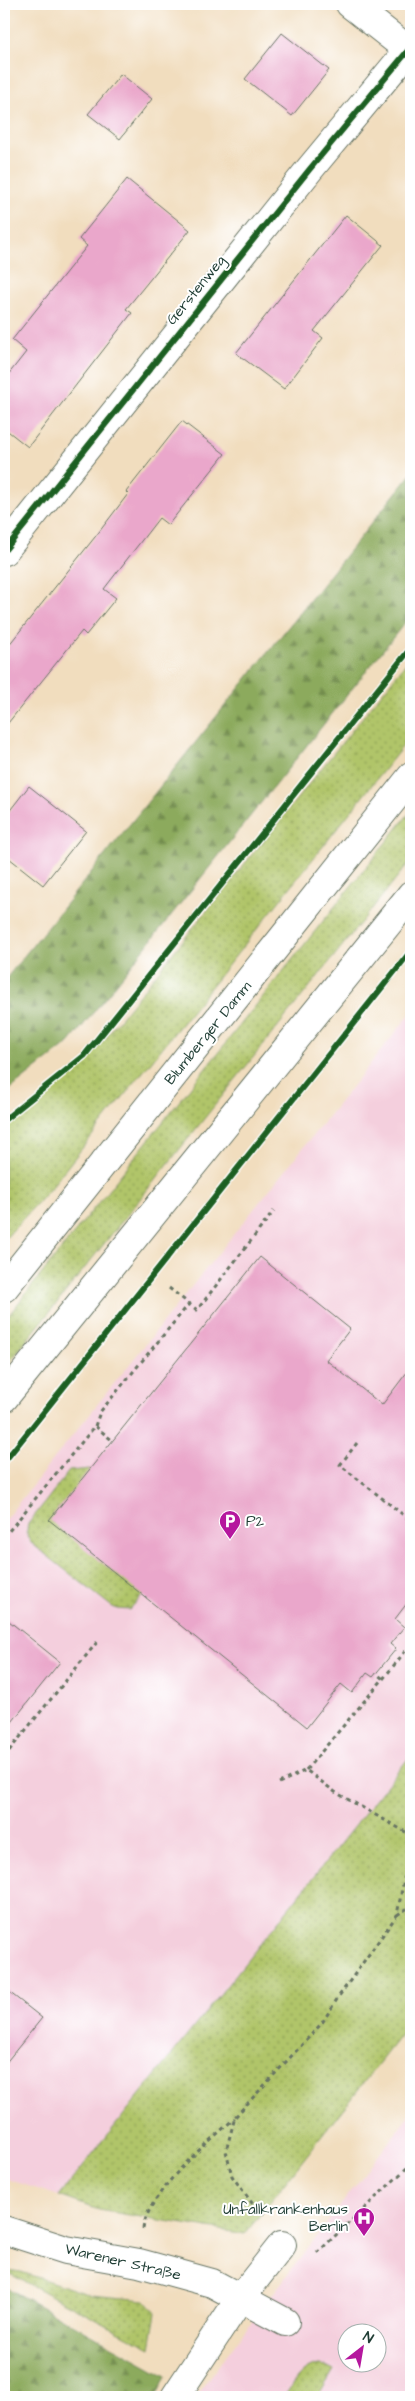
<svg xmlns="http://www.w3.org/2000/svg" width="415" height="2401" font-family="'Architects Daughter',sans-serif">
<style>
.built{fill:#f4cfdd;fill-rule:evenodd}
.grass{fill:url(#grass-dots);stroke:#68814e}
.forest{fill:url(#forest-firs);stroke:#567448}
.building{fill:#eaa7cb}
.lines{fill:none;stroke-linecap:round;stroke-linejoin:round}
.minor-casing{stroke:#687564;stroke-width:30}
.major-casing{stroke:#687564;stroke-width:30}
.path{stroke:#687564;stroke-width:3;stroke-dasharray:4 4;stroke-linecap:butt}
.minor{stroke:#fff;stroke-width:28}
.major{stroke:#fff;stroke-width:28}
.cycleway-casing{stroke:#fff;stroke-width:9}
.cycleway{stroke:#1b5e20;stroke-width:6}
.labels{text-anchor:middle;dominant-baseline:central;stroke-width:4;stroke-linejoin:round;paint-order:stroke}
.street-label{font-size:15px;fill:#1f3d34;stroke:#fff}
.poi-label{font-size:15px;fill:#1f3d34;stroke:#fff;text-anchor:start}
</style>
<defs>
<pattern id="grass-dots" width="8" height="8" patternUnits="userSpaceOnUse" patternTransform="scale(1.25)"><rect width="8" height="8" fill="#b0c569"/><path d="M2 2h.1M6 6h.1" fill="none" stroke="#8fa157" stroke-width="1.8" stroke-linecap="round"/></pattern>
<pattern id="forest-firs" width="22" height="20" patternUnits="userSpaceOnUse" patternTransform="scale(1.25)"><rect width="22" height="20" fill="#8caa5d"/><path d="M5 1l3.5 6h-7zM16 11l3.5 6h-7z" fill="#728c4e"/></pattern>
</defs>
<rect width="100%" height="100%" fill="#fff"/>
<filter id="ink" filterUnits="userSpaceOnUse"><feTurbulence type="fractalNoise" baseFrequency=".02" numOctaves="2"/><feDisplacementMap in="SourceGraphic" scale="10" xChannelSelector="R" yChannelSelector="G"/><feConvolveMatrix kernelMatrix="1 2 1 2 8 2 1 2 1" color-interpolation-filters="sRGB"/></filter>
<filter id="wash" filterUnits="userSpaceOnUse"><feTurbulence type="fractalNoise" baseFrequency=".0096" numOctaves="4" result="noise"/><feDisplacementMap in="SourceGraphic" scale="20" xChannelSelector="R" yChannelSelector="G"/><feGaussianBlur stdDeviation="1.12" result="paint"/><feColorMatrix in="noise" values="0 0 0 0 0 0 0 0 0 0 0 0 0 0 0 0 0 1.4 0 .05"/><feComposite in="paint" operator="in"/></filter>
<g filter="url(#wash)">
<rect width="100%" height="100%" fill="#f1ddbe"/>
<g class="built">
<polygon points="411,1013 411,1755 59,2196 4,2178 4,1521"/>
<path d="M 411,2113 L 411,2397 L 195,2397 L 237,2341 ZM 348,2334 L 378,2334 L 378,2364 L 348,2364 Z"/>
</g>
<g class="grass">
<polygon points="411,657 411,736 48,1191 4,1240 4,1128 86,1061"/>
<polygon points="411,811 411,860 4,1369 4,1321"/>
<path d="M 90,1469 L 143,1595 L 129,1610 L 117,1609 L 111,1606 L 31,1543 C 27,1536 26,1532 28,1524 L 69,1471 Z"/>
<polygon points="411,1755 411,2022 245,2234 99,2210 59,2196"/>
<polygon points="7,2270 21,2272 91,2295 145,2300 156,2313 150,2348 8,2273"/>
<path d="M 319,2365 L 326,2366 L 334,2370 L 318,2397 L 284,2397 C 294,2383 300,2368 319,2365 Z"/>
</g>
<g class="forest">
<polygon points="411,474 411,615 69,1043 4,1094 4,981"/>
<polygon points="4,2286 166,2376 156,2397 4,2397"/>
</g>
<g id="blocks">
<g class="building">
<polygon points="282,33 329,70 292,116 245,79"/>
<polygon points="121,74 152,99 120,139 88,114"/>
<polygon points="127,179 190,230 126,309 132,313 28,447 4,428 4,380 26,352 12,340 87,246 79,239"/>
<polygon points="346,215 383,245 314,331 323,338 284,389 236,353"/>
<polygon points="182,421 225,454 168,525 159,518 104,589 116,598 86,635 82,631 4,728 4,651 99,532 128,494 126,492"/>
<polygon points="29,786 86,831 43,885 4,854 4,818"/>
<polygon points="260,1257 350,1329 326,1360 382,1405 411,1367 411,1598 395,1619 404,1627 390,1644 396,1649 373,1677 367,1673 352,1693 341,1684 307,1727 49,1520"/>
<polygon points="4,1617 60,1662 4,1732"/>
<polygon points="4,1988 42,2018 4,2065"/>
</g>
</g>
</g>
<g filter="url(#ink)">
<use href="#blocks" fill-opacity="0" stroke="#687564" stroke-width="1"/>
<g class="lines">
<g class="minor-casing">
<g id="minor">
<polyline points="350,4 411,52"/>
<polyline points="4,551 309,170 411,47"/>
<polyline points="4,2230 66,2250 139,2263 212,2283 285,2322"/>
<polyline points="175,2397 241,2297 282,2245"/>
</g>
</g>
<g class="major-casing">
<g id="major">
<polyline points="4,1288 411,777"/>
<polyline points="4,1398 411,895"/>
</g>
</g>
<g class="path">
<polyline points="169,1288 197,1310 274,1211"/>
<polyline points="95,1426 100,1412 189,1304"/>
<polyline points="357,1443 340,1465 411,1521"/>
<polyline points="4,1537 95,1426 113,1441"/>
<polyline points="383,1679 411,1644"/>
<polyline points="4,1757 98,1641"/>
<polyline points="306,1770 383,1679 376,1673"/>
<polyline points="279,1783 306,1770 335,1792 411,1835"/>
<polyline points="397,1915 411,1906"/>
<polyline points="265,2214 252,2203 232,2176 226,2151 235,2117 322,2023 339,1996 397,1915 406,1869 411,1857"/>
<path d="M 143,2229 C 148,2192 208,2142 235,2118"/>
<polyline points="317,2253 411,2164"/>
</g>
<use href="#minor" class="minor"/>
<use href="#major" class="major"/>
<g class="cycleway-casing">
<g id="cycleway">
<polyline points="4,551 309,170 411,47"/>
<polyline points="4,1120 84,1056 411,648"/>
<polyline points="4,1462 411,951"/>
</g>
</g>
<use href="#cycleway" class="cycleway"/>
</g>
</g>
<defs>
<g id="parking-pin" transform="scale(1.125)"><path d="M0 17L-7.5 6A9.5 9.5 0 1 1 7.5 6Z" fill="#b5179e" stroke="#fff"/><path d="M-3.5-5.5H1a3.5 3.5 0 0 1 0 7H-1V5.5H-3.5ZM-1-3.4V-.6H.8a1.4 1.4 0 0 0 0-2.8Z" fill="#fff"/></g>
<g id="hospital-pin" transform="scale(1.125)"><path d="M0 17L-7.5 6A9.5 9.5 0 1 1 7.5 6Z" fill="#b5179e" stroke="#fff"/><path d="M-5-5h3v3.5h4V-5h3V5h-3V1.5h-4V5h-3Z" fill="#fff"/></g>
</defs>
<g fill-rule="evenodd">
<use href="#parking-pin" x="230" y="1521"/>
<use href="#hospital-pin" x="364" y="2218"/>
</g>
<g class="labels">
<g class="street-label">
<text transform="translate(196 290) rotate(-51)">Gerstenweg</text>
<text transform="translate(208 1033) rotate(-51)">Blumberger Damm</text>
<text transform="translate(123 2262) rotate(13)">Warener Straße</text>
</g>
<g class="poi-label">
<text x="246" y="1521">P2</text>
<text x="348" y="2209" text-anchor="end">Unfallkrankenhaus<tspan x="348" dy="17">Berlin</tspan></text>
</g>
</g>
<rect width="415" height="2401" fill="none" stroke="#fff" stroke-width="20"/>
<g transform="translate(362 2348) rotate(31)"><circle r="24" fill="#ffffff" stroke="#a5b1ae"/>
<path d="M0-4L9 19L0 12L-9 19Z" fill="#b5179e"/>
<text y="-8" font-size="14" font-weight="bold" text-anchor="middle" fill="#1f3d34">N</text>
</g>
</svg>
